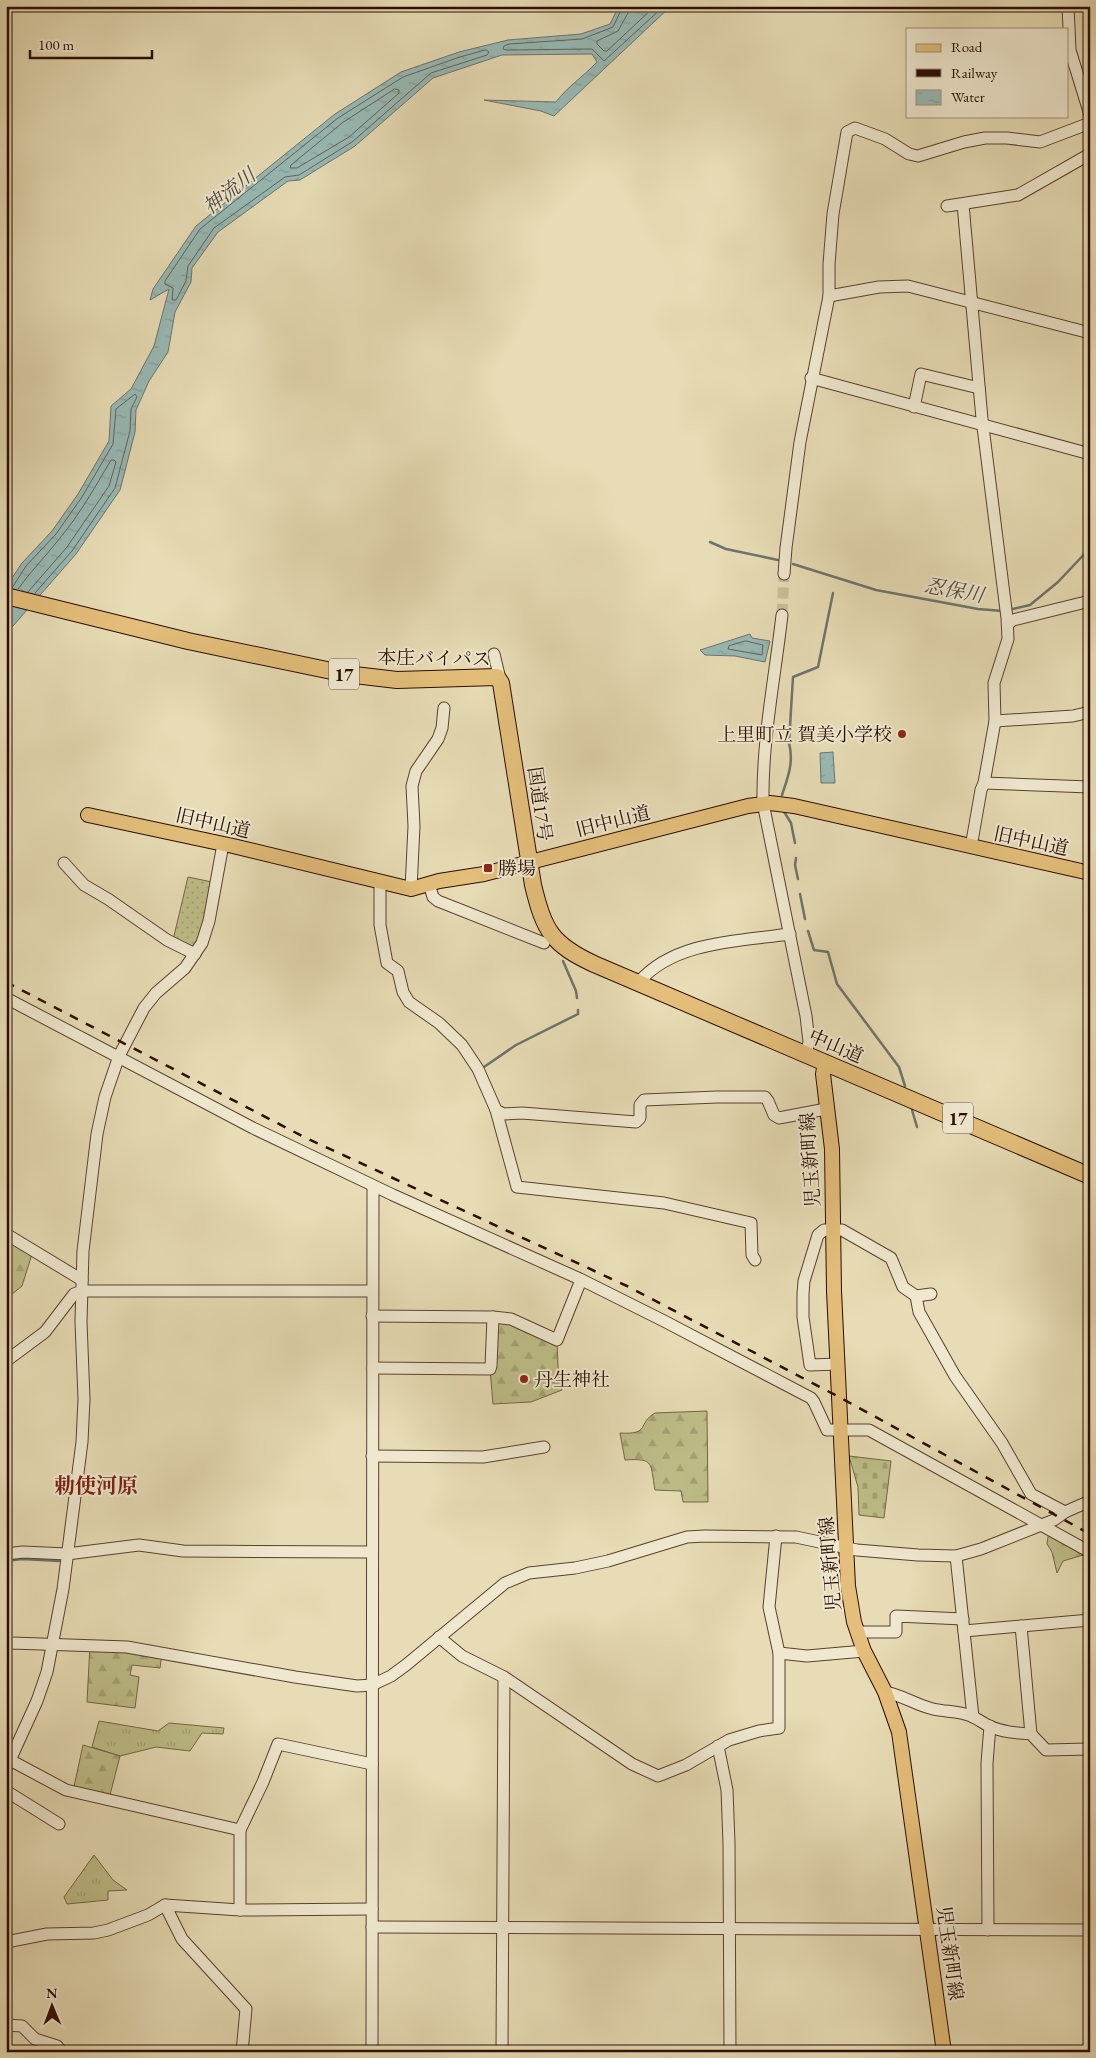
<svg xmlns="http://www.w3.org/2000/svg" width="1096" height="2058" font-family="'EB Garamond','Noto Serif JP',serif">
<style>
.grass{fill:url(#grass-tufts);stroke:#746644}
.forest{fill:url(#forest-firs);stroke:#746644}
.cemetery{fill:url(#cemetery-stones);stroke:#746644}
.park{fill:url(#park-dots);stroke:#746644}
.water{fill:url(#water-ripples);stroke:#6c756d}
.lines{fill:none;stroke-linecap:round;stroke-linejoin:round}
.shore{stroke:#61645b;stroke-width:1}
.stream{stroke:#6c756d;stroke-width:2.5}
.minor-tunnel{stroke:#cbbd9a;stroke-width:11;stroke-dasharray:11 5.5;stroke-linecap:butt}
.minor-casing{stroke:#59412d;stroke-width:13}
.major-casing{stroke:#2a0d00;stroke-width:16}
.highway-casing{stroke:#2a0d00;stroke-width:18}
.minor{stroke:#efe8cf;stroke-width:11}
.major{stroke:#e4be7a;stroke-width:14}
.highway{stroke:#e4be7a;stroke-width:16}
.rail{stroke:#2a0d00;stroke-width:2.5;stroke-dasharray:9 9;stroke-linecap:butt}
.poi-dot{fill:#8f2418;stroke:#efe8cf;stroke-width:2}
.labels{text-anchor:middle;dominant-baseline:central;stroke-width:4;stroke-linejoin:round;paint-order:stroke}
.shield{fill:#efe8cf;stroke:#654f3e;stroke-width:1}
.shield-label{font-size:18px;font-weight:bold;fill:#2a0d00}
.street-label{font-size:19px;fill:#2a0d00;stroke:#efe8cf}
.poi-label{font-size:19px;fill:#2a0d00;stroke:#efe8cf;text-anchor:start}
.water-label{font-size:20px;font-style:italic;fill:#504a40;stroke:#efe8cf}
.quarter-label{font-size:21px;font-weight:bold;fill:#7a1f14;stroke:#efe8cf}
</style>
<defs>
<pattern id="grass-tufts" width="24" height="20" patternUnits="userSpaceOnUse" patternTransform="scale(1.25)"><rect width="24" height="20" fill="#bebe88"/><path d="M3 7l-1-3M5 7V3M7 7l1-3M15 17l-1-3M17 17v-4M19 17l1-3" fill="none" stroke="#a3a274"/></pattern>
<pattern id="forest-firs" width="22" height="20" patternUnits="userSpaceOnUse" patternTransform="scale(1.25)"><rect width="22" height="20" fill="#bebe88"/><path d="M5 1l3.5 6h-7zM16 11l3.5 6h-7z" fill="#a3a274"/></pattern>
<pattern id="cemetery-stones" width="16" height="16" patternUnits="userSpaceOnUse" patternTransform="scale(1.25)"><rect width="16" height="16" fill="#bebe88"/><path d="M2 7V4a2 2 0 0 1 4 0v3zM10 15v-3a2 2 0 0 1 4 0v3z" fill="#a3a274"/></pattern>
<pattern id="park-dots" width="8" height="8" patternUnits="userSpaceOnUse" patternTransform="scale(1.25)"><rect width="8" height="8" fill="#bebe88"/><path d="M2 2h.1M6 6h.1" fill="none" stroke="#a3a274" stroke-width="1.8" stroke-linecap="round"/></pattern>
<pattern id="water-ripples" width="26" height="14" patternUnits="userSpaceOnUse" patternTransform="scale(1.25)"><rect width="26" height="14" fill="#98bab6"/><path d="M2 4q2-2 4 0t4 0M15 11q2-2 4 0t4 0" fill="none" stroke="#839f9b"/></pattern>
</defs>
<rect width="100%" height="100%" fill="#e7dcb5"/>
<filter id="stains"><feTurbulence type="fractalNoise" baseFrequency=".004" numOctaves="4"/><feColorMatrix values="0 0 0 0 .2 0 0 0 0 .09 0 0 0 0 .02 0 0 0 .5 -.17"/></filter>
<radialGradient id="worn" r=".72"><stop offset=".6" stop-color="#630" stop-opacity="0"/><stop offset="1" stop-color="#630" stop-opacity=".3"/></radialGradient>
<g class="grass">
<polygon points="99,1721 158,1731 169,1723 224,1728 223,1734 202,1733 190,1751 156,1747 120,1756 92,1747"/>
<polygon points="94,1855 113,1880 127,1890 108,1891 108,1900 67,1904 64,1897"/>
</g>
<g class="forest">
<polygon points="6,1234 33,1251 22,1286 6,1299"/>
<polygon points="493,1317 557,1340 558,1367 562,1390 531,1402 493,1404 490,1369"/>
<path d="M 707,1411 L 708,1502 L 683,1502 L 681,1491 L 655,1490 C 650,1463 655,1458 625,1460 L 620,1433 C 651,1435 637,1423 655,1413 Z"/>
<polygon points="1049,1530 1090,1553 1063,1561 1057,1573 1052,1552 1047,1544"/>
<polygon points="90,1645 162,1653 160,1668 132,1665 130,1675 139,1677 135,1708 87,1702"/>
<polygon points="83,1745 120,1756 109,1799 73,1791"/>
</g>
<polygon class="cemetery" points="849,1456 891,1461 884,1518 859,1515 858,1487"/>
<polygon class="park" points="188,877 212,882 203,926 196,948 173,940"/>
<g class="water">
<path d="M 619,6 L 671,6 L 554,116 L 541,111 L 484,100 L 556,102 C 568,86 583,77 597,62 L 592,54 L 502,55 L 433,78 L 355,146 L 300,180 L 288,181 L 218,232 L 192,268 L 191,282 L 175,312 L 168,352 L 149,381 L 136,410 L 135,432 L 120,490 L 76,554 L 6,634 L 6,587 L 22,563 L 52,531 L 78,494 L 109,441 L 111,406 L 131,389 L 154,346 L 169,289 L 150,300 L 153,289 L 196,226 L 335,114 L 401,72 L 459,52 L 508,40 L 581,34 L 610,24 Z"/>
<polygon points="750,634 752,638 770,641 765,662 735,656 705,655 700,650"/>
<polygon points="833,752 835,783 821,783 820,753"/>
</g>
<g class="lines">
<g class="shore">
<polyline points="623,6 613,27 582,39 509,44 504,46 503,49 506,50 592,49 604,61 664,6"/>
<polyline points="630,6 628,13 618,31 597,41 597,44 604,51 607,51 655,6"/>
<polygon points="486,50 489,52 487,55 431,73 352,142 299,175 285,177 214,228 188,266 186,281 176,300 172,300 173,288 165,284 165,281 200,229 338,118 403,77 460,57"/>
<polygon points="395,89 399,90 399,93 349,137 297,168 290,168 291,165 342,123"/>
<polyline points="12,588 26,566 56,534 82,497 113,444 116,409 135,394 137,397 131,409 130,431 115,488 72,551 35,593"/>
<path d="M 18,589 C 31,571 46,556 60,538 C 80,514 95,487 111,460 L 114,460 L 116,462 L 109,486 L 67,547 L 28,592"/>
<polygon points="746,641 763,645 762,655 728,649 729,646"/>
</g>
<g class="stream">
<polyline points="710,542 726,549 778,560"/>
<polyline points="793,564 876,590 978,609 1003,611"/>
<polyline points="1008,610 1030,605 1058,582 1090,548"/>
<path d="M 782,795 C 788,777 794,762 789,743 L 793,677 L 818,667 L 833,593"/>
<polyline points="783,810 791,823 795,843"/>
<polyline points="796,858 795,865 798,879"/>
<polyline points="800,894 805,919"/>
<polyline points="808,931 814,950 828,952 837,984 899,1067 905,1086"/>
<polyline points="563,961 576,991 577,998"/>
<polyline points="484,1067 516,1045 578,1014 578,1010"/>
<polyline points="912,1110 917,1127"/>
<polyline points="6,1561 22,1559 59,1561"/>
</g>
<polyline class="minor-tunnel" points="782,615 784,574"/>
<g class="minor-casing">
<g id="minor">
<polyline points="1068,6 1070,50 1090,115"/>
<polyline points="963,204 982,419 1007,618 1008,639 994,683 995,721 984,783 981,790 971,847"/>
<polyline points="947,206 1018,195 1090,154"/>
<polyline points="829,296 879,287 908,286 1090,333"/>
<polyline points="811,378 1090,454"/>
<polyline points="914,407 921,374 979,388"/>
<polyline points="784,574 786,548 800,442 829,296 829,264 833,214 847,132 855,128 885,139 909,154 918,156 964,142 985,138 1007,138 1040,142 1090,123"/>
<path d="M 782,615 C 775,677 762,740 763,803 L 806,1016 L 809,1042 L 806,1054"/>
<polyline points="1008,624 1013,620 1090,601"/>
<polyline points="494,654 501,683"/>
<polyline points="995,721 1073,716 1090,712"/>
<polyline points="984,783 1090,787"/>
<polyline points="64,863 84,885 108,899 167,940 195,954"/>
<polyline points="380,882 380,925 387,963 398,971 403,992 409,1002 439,1023 462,1045 478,1069 496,1110 503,1114 522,1113 636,1122 640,1118 640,1105 644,1100 717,1097 765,1097 768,1101 774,1115 779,1118 826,1109"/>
<polyline points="429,884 433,897 438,901 544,943"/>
<polyline points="411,889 414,826 412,786 416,771 438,739 442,728 444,708"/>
<path d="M 639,982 C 674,941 740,941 790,934"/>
<polyline points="6,998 253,1128 393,1195 580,1279 664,1321 811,1398 814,1402 827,1430 869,1430 1090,1552"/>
<polyline points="496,1110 517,1187 664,1203 751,1223 752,1255 755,1260"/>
<polyline points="6,1234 82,1280"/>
<polyline points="916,1296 931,1294"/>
<polyline points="372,1316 493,1317 511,1319 557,1340 581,1280"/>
<polyline points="6,1361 45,1332 74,1294 82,1291 372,1291"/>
<polyline points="838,1364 810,1365 803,1317 803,1294 804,1281 818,1235 824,1230 842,1230 891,1258 903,1287 916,1296 919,1312 955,1376 1002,1443 1031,1494 1065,1512"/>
<polyline points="373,1368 490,1369 491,1366 493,1317"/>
<polyline points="372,1456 483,1457 544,1447"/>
<polyline points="6,1554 23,1552 67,1554 139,1545 183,1551 372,1552"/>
<polyline points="956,1556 973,1717"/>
<polyline points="1021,1626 1031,1734"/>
<polyline points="964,1631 1090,1620"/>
<polyline points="857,1632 896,1632 896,1616 963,1619"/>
<polyline points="439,1637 462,1656 504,1677 632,1764 658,1776 686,1765 729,1740 759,1731 779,1728 779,1653 769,1607 776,1536"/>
<polyline points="6,1646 12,1643 127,1647 295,1677 357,1686 372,1685 391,1676 406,1665 505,1583 529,1573 575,1568 608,1561 687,1537 705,1536 796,1537 857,1550 918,1555 956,1556 981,1549 1054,1520 1065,1512 1090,1501"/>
<polyline points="779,1653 807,1656 864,1651"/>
<path d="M 885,1692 C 902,1695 916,1705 933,1709 C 946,1712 959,1711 971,1716 C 978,1719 983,1723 989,1726 C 1002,1732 1016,1733 1031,1734 L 1046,1750 L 1090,1749"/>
<polyline points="718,1746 727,1790 729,1843 730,2052"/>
<polyline points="10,1760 66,1790 240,1830"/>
<polyline points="6,1769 37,1701 47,1672 63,1589 82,1442 84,1399 81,1322 83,1251 97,1134 105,1097 119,1056 144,1008 156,993 185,968 202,943 209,921 223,844"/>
<polyline points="6,1791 59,1824"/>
<polyline points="165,1905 182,1939 246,2009 242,2052"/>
<polyline points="240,1910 240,1830 263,1782 278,1744 372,1764"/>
<polyline points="372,1927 1090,1930"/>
<polyline points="988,1930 987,1763 990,1726"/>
<polyline points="6,1942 47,1934 94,1933 108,1930 148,1915 165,1905 240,1910 372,1909"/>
<polyline points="6,2025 22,2026 35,2039 57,2046 62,2052"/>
<polyline points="372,2052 373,1186"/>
<polyline points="502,2052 504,1677"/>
</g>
</g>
<g class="major-casing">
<g id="major">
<polyline points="88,815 233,846 411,889 439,881 484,874 748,806 770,803 794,806 1090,873"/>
<polyline points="825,1062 823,1074 832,1149 834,1291 848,1586 854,1622 864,1651 885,1692 899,1732 944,2052"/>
</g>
</g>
<g class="highway-casing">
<path id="highway" d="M 6,596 L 188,641 L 346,674 L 397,680 L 497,677 L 501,683 L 533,885 C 544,930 551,944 594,964 L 1090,1176"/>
</g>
<use href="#minor" class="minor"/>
<use href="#major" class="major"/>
<use href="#highway" class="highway"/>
<polyline class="rail" points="6,982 304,1137 627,1286 839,1397 1090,1534"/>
</g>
<g class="poi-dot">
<circle cx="902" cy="734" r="5"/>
<rect x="483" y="863" width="10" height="10" rx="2.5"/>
<circle cx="524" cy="1379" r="5"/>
</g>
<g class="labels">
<g class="shield">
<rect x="329" y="658.5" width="30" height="31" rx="4"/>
<rect x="943" y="1102.5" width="30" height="31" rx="4"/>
</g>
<g class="shield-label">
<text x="344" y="674">17</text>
<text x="958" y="1118">17</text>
</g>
<g class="street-label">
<text transform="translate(434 658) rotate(1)">本庄バイパス</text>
<text transform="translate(540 804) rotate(82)">国道17号</text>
<text transform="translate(613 821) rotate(-14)">旧中山道</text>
<text transform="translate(213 823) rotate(13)">旧中山道</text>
<text transform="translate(1031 841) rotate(12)">旧中山道</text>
<text transform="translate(836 1046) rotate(23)">中山道</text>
<text transform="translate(810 1160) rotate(-94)">児玉新町線</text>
<text transform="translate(830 1564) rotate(-95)">児玉新町線</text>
<text transform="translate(950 1953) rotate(82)">児玉新町線</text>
</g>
<g class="poi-label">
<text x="892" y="734" text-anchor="end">上里町立 賀美小学校</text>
<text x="498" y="868">勝場</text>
<text x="534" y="1379">丹生神社</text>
</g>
<g class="water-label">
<text transform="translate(229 191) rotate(-38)">神流川</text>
<text transform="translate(954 590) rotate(10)">忍保川</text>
</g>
<g class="quarter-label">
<text x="96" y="1485">勅使河原</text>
</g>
</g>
<rect width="1096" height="2058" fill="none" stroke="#e7dcb5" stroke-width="25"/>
<rect x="8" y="8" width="1081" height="2043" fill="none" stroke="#2a0d00" stroke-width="2.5"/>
<rect x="12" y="12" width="1071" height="2033" fill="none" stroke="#2a0d00"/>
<rect x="906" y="28" width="162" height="90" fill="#efe8cf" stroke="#a0907c"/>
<rect x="916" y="44" width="25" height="8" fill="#e4be7a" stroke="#a0907c"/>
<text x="951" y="52" font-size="15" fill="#2a0d00">Road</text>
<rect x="916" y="69" width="25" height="8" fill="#2a0d00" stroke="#a0907c"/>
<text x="951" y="78" font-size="15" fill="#2a0d00">Railway</text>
<rect x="916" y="90" width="25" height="15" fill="url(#water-ripples)" stroke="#a0907c"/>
<text x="951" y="102" font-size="15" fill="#2a0d00">Water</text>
<g transform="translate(52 2006) rotate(359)" stroke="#efe8cf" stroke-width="4" paint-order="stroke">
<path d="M0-4L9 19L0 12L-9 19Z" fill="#2a0d00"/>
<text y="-8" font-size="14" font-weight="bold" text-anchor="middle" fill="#2a0d00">N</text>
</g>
<path d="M30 50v8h122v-8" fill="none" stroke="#2a0d00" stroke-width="2.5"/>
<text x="38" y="50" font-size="15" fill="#2a0d00" stroke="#efe8cf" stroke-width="4" paint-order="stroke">100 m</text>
<rect width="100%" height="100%" filter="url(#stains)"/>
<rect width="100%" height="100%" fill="url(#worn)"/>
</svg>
